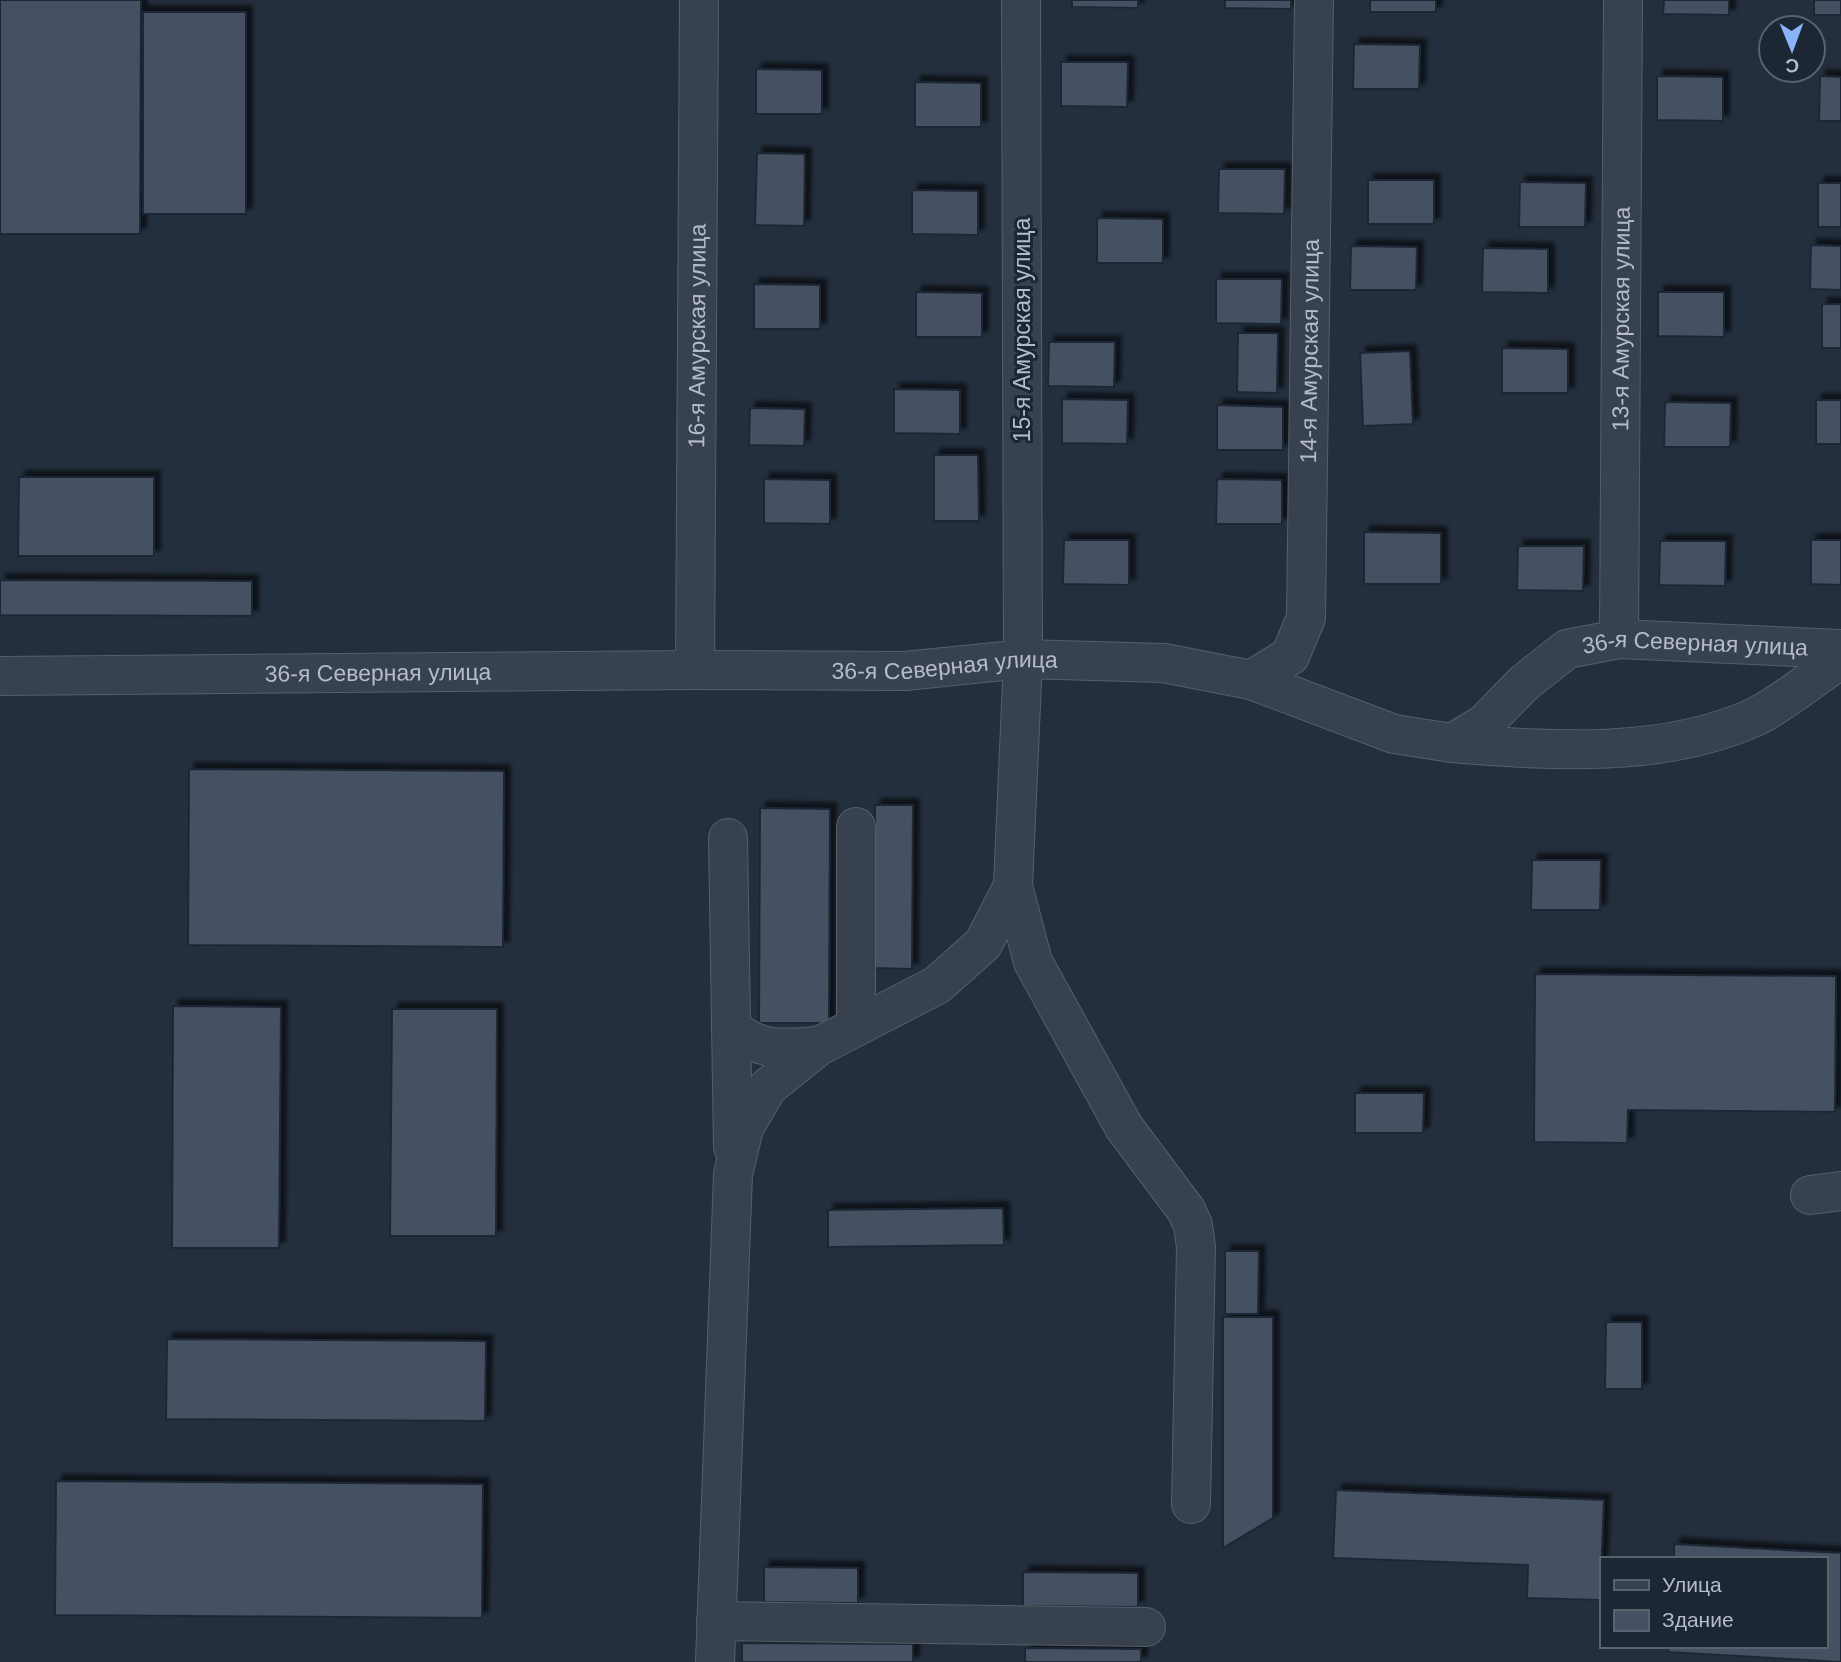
<svg xmlns="http://www.w3.org/2000/svg" width="1841" height="1662" font-family="Arial,sans-serif">
<style>
.building{fill:#455162;stroke:#1f2835;stroke-width:2;filter:url(#shadow)}
.lines{fill:none;stroke-linecap:round;stroke-linejoin:round}
.minor-casing{stroke:#565f6c;stroke-width:40}
.minor{stroke:#38414e;stroke-width:38}
.labels{text-anchor:middle;dominant-baseline:central;stroke-width:6;stroke-linejoin:round;paint-order:stroke}
.street-label{font-size:23px;fill:#b4bcc9;stroke:#1d2633}
</style>
<defs>
<filter id="shadow"><feDropShadow dx="6" dy="-6" stdDeviation="2" flood-color="#0009"/></filter>
</defs>
<rect width="100%" height="100%" fill="#242f3e"/>
<g class="building">
<polygon points="0,0 141,0 140,234 0,234"/>
<polygon points="1072,0 1138,0 1138,8 1072,7"/>
<polygon points="1225,0 1291,0 1291,9 1225,8"/>
<rect x="1370" y="0" width="66" height="12"/>
<polygon points="1664,0 1729,0 1729,15 1663,14"/>
<rect x="1814" y="0" width="27" height="15"/>
<rect x="143" y="12" width="103" height="202"/>
<polygon points="1354,44 1420,45 1419,89 1353,89"/>
<polygon points="1061,62 1128,62 1127,107 1061,106"/>
<polygon points="756,69 822,70 822,114 756,114"/>
<polygon points="1657,76 1723,77 1723,121 1657,120"/>
<polygon points="1820,76 1841,77 1841,121 1819,121"/>
<polygon points="915,82 981,83 981,127 915,127"/>
<polygon points="757,153 805,154 804,226 755,225"/>
<polygon points="1219,169 1285,169 1284,214 1218,213"/>
<rect x="1368" y="180" width="66" height="44"/>
<polygon points="1520,182 1586,183 1585,227 1519,227"/>
<rect x="1818" y="183" width="23" height="44"/>
<polygon points="912,190 978,191 978,235 912,234"/>
<polygon points="1097,218 1163,219 1163,263 1097,263"/>
<polygon points="1811,245 1841,246 1841,290 1810,289"/>
<polygon points="1351,246 1417,247 1416,290 1350,290"/>
<polygon points="1483,248 1548,249 1548,293 1482,292"/>
<polygon points="1216,279 1282,279 1281,324 1216,323"/>
<polygon points="754,284 820,285 820,329 754,329"/>
<polygon points="916,292 982,293 982,337 916,337"/>
<polygon points="1658,292 1724,292 1724,337 1658,336"/>
<rect x="1822" y="304" width="19" height="44"/>
<polygon points="1238,333 1278,333 1277,393 1237,392"/>
<polygon points="1049,342 1115,342 1114,387 1048,386"/>
<polygon points="1502,348 1568,349 1568,393 1502,393"/>
<polygon points="1410,351 1413,424 1363,426 1360,353"/>
<polygon points="894,389 960,390 960,434 894,433"/>
<polygon points="1062,399 1128,400 1127,444 1062,443"/>
<rect x="1816" y="400" width="25" height="44"/>
<polygon points="1665,402 1731,403 1730,447 1664,447"/>
<polygon points="1217,405 1283,407 1283,450 1217,450"/>
<polygon points="750,408 805,409 804,446 749,445"/>
<polygon points="934,455 978,455 979,521 934,521"/>
<polygon points="19,477 154,477 154,556 18,556"/>
<polygon points="764,479 830,480 830,524 764,523"/>
<polygon points="1217,479 1282,480 1282,524 1216,524"/>
<polygon points="1364,532 1441,533 1441,584 1364,584"/>
<polygon points="1064,540 1129,540 1129,585 1063,584"/>
<polygon points="1811,540 1841,540 1841,585 1811,584"/>
<polygon points="1660,541 1726,541 1725,586 1659,585"/>
<polygon points="1518,546 1584,546 1583,591 1517,590"/>
<polygon points="0,580 252,581 252,616 0,615"/>
<polygon points="189,769 504,771 503,947 188,945"/>
<polygon points="875,805 913,805 912,969 874,968"/>
<polygon points="760,808 830,809 829,1023 759,1023"/>
<polygon points="1532,860 1601,860 1600,910 1531,910"/>
<polygon points="1535,974 1836,976 1835,1112 1628,1110 1627,1143 1534,1142"/>
<polygon points="173,1006 281,1007 279,1248 172,1248"/>
<polygon points="392,1009 497,1009 496,1236 390,1236"/>
<polygon points="1355,1093 1424,1093 1423,1133 1355,1133"/>
<polygon points="1003,1208 1004,1245 828,1247 828,1210"/>
<polygon points="1225,1251 1259,1251 1258,1314 1225,1314"/>
<polygon points="1223,1317 1273,1317 1273,1518 1223,1548"/>
<polygon points="1606,1322 1642,1322 1642,1389 1605,1389"/>
<polygon points="167,1339 486,1341 485,1421 166,1419"/>
<polygon points="56,1481 483,1484 482,1618 55,1615"/>
<polygon points="1336,1490 1604,1500 1600,1600 1527,1598 1528,1565 1333,1558"/>
<polygon points="1674,1544 1841,1553 1841,1662 1668,1652 1669,1646 1825,1646 1825,1559 1674,1559"/>
<polygon points="764,1567 858,1568 858,1603 764,1602"/>
<polygon points="1023,1572 1138,1573 1138,1607 1023,1606"/>
<polygon points="742,1643 913,1644 913,1662 742,1662"/>
<polygon points="1025,1648 1141,1649 1141,1662 1025,1662"/>
</g>
<g class="lines">
<g class="minor-casing">
<g id="minor">
<path id="s1" d="M 1619,639 L 1623,0"/>
<path id="s2" d="M 695,670 L 699,0"/>
<path id="s3" d="M 0,676 L 695,670 L 905,671 L 1023,659 L 1164,663 L 1251,680 L 1394,734 L 1452,743 L 1484,724 L 1524,683 L 1567,649 L 1619,639 L 1841,649"/>
<path id="s4" d="M 1251,680 L 1290,656 L 1306,618 L 1314,0"/>
<path d="M 1452,743 C 1550,751 1665,759 1757,716 C 1783,703 1816,676 1841,659"/>
<polyline points="856,827 856,1027"/>
<polyline points="728,838 733,1147"/>
<polyline points="1013,886 1033,962 1124,1127 1186,1210 1193,1225 1196,1247 1191,1504"/>
<path d="M 731,1028 C 764,1053 780,1048 819,1046"/>
<polyline points="1810,1195 1841,1191"/>
<polyline points="716,1621 1146,1627"/>
<polyline points="715,1662 733,1174 744,1128 768,1087 819,1046 937,985 983,944 1013,886 1023,659 1021,0"/>
</g>
</g>
<use href="#minor" class="minor"/>
</g>
<g class="labels">
<g class="street-label">
<text stroke="none"><textPath href="#s1" startOffset="320">13-я Амурская улица</textPath></text>
<text transform="translate(1022 330) rotate(-90)">15-я Амурская улица</text>
<text stroke="none"><textPath href="#s2" startOffset="334">16-я Амурская улица</textPath></text>
<text stroke="none"><textPath href="#s4" startOffset="354">14-я Амурская улица</textPath></text>
<text stroke="none"><textPath href="#s3" startOffset="1743">36-я Северная улица</textPath></text>
<text stroke="none"><textPath href="#s3" startOffset="945">36-я Северная улица</textPath></text>
<text stroke="none"><textPath href="#s3" startOffset="378">36-я Северная улица</textPath></text>
</g>
</g>
<rect x="1600" y="1557" width="228" height="91" fill="#1d2633" stroke="#59626f" stroke-width="2"/>
<rect x="1614" y="1580" width="35" height="10" fill="#38414e" stroke="#59626f" stroke-width="2"/>
<text x="1662" y="1592" font-size="21" fill="#b4bcc9">Улица</text>
<rect x="1614" y="1610" width="35" height="21" fill="#455162" stroke="#59626f" stroke-width="2"/>
<text x="1662" y="1627" font-size="21" fill="#b4bcc9">Здание</text>
<g transform="translate(1792 49) rotate(179)"><circle r="33" fill="#1d2633" stroke="#59626f" stroke-width="2"/>
<path d="M0-5L12 26L0 18L-12 26Z" fill="#8ab4f8"/>
<text y="-10" font-size="19" font-weight="bold" text-anchor="middle" fill="#b4bcc9">С</text>
</g>
</svg>
